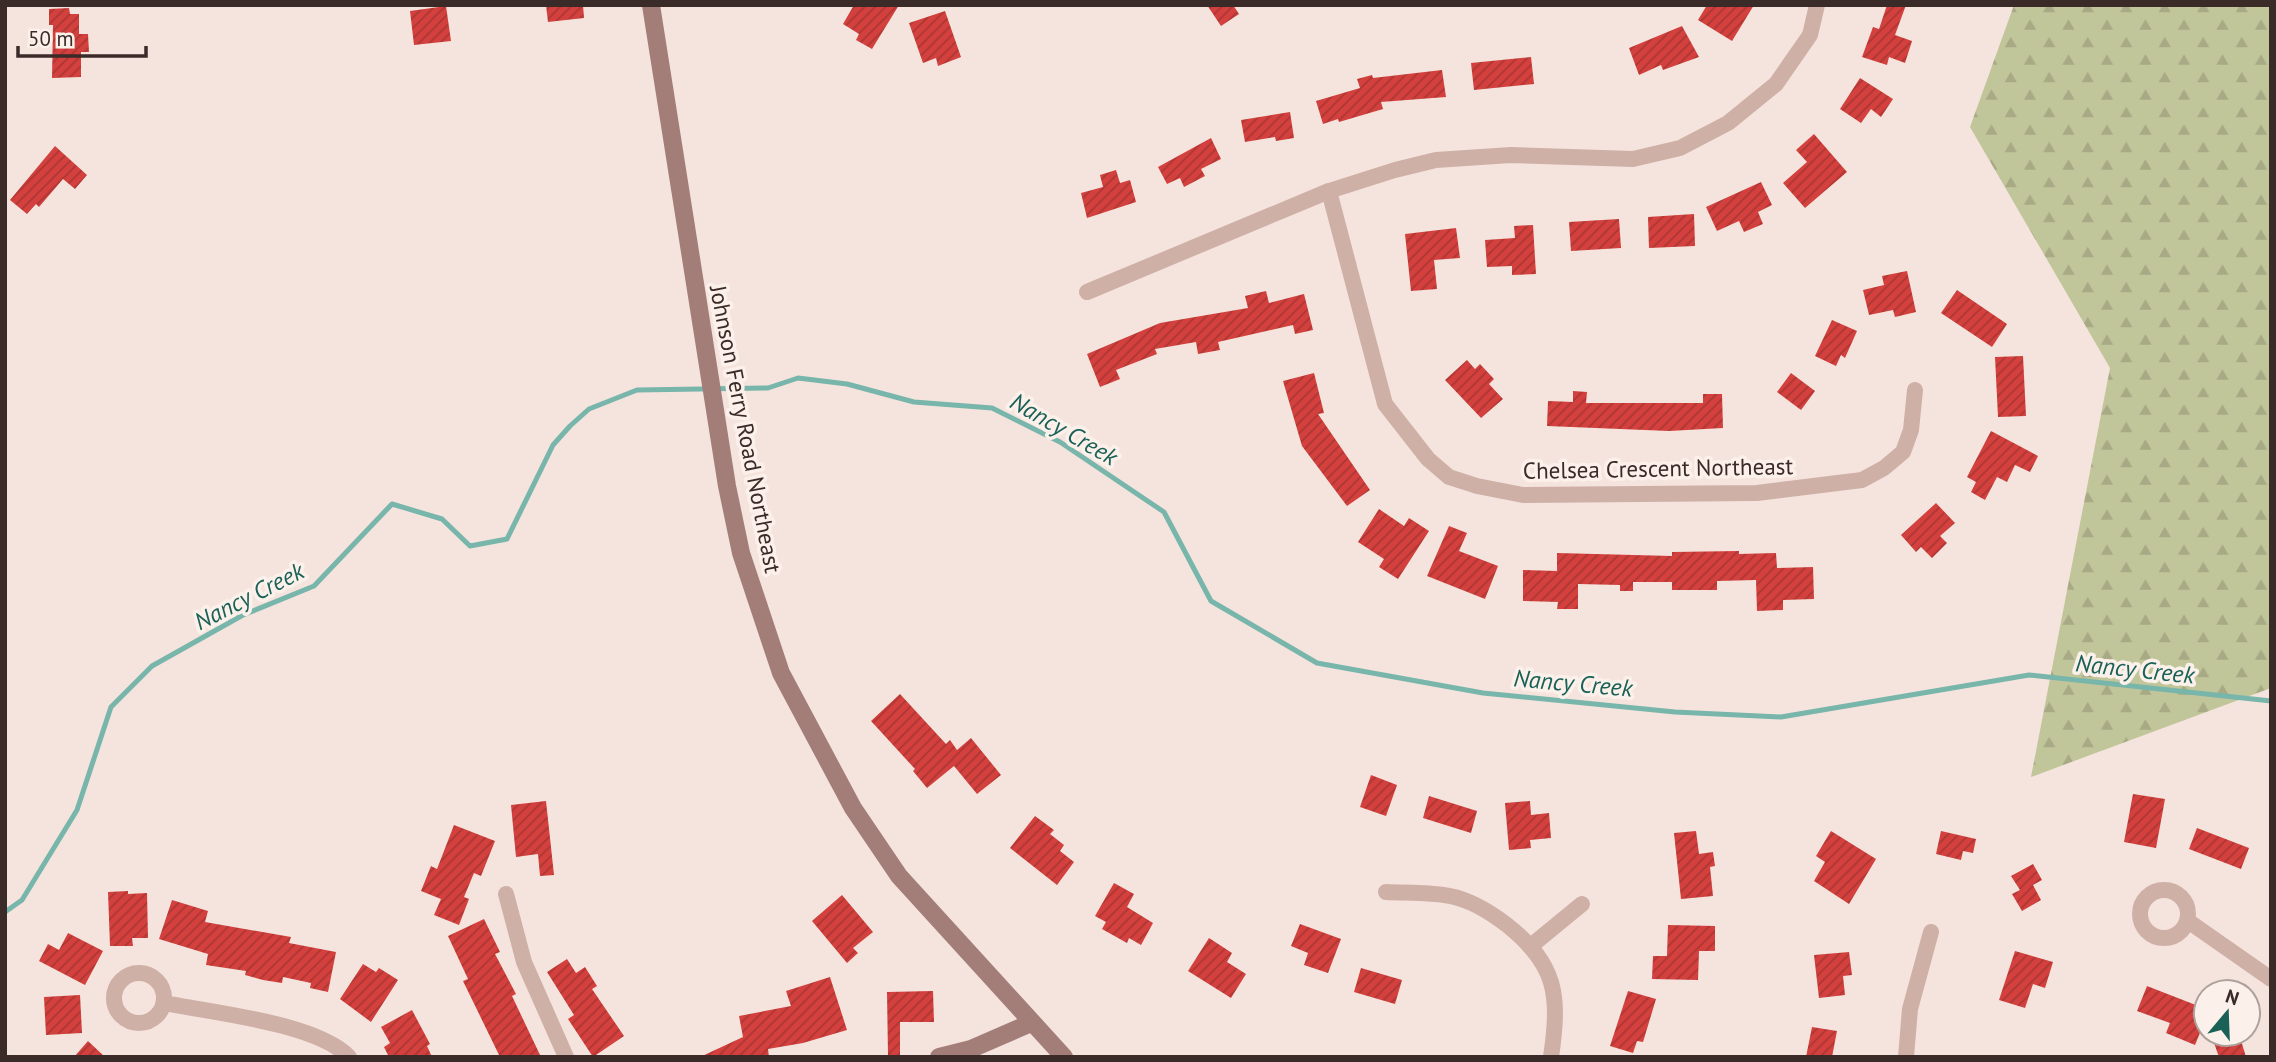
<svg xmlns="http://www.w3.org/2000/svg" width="2276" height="1062" font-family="'PT Sans',sans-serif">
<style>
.forest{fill:url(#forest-firs)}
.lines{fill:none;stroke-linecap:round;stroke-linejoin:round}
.stream{stroke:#78b5aa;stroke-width:5}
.building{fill:url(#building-hatch)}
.street{stroke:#cfb0a7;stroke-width:16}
.secondary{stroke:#a37e78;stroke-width:18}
.labels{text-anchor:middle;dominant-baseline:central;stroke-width:7;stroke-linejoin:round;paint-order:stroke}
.street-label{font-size:23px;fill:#3a2a28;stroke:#fcf0ea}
.water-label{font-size:24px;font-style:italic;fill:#196156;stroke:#fcf0ea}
</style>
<defs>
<pattern id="forest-firs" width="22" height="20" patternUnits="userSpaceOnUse" patternTransform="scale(1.75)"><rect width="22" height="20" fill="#c1c69a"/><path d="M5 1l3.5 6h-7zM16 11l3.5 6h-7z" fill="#a7aa85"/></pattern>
<pattern id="building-hatch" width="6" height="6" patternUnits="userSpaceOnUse" patternTransform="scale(1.75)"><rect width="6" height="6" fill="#d3403d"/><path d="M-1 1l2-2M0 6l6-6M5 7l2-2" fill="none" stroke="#ac3633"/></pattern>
</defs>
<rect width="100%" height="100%" fill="#f5e4dd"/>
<polygon class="forest" points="2014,5 2271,5 2271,688 2031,777 2110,368 1970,127"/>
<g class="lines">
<polyline class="stream" points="5,912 22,900 77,810 111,707 152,666 243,615 314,586 392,504 442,519 470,546 507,539 553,445 570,426 589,409 637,390 768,388 798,378 847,384 914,402 992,408 1060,442 1164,512 1211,601 1317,663 1483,693 1675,712 1781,717 2029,675 2271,701"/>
</g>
<g class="building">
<polygon points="546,5 583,5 584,18 548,22"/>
<polygon points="854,5 899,5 872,49 856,40 859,34 843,24"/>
<polygon points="1207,5 1233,5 1239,14 1221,26"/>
<polygon points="1707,5 1754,5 1732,41 1698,20"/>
<polygon points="1887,5 1906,5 1895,35 1912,41 1905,63 1889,57 1887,65 1862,57 1873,27 1879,29"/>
<polygon points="446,6 451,41 414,45 410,11"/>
<polygon points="69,8 70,14 79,14 79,34 88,34 89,52 81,52 81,77 52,78 53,25 49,25 49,9"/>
<polygon points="945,11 961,57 938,66 936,58 923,63 909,23"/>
<polygon points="1682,26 1699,57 1663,70 1661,65 1639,75 1629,48"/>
<polygon points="1531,57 1534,84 1474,90 1471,63"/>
<polygon points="1442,70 1446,97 1381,102 1383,109 1339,122 1338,119 1323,124 1316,101 1360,88 1357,79 1372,75 1373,78"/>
<polygon points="1860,78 1893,99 1881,117 1871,109 1861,123 1840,109"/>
<polygon points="1290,112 1294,138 1276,141 1275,137 1245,142 1241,120"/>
<polygon points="1814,134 1847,172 1805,208 1783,183 1807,162 1796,150"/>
<polygon points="1211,138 1221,159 1201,169 1205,176 1184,187 1180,178 1167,184 1158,167"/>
<polygon points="55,146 87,175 75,189 63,179 39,207 36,204 27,214 10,200"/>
<polygon points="1116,170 1120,183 1130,180 1136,202 1087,218 1081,193 1103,187 1100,175"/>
<polygon points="1761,182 1772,205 1758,212 1763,224 1744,232 1739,221 1717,231 1706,207"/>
<polygon points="1694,214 1695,246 1649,248 1648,217"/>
<polygon points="1619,219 1621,248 1571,251 1569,222"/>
<polygon points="1533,225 1536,274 1512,275 1512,266 1487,267 1485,240 1515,238 1514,226"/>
<polygon points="1456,228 1460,258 1434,260 1437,289 1411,291 1405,234"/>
<polygon points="1907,271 1916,312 1895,317 1893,310 1869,315 1863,290 1884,285 1882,276"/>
<polygon points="1957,290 2007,324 1992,347 1941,313"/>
<polygon points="1266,291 1269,303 1304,294 1313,330 1295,334 1293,325 1218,342 1220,350 1198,354 1196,342 1155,349 1157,354 1116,370 1120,379 1100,387 1087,354 1160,323 1248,308 1245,296"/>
<polygon points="1832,320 1857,331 1845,358 1841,355 1836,366 1815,356"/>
<polygon points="2023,356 2026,416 1998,417 1995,357"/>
<polygon points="1467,360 1475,369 1480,364 1494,379 1489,384 1503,399 1481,418 1445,380"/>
<polygon points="1314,373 1324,413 1318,414 1370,490 1347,506 1302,446 1283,381"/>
<polygon points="1791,373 1815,391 1801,410 1777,392"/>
<polygon points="1573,391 1587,392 1586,403 1703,403 1703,394 1722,394 1723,428 1669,431 1547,426 1548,401 1573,402"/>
<polygon points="1991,431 2038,456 2030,472 2015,465 2007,482 1997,477 1985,500 1971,492 1976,482 1967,477"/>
<polygon points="1936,503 1955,523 1940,536 1947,543 1932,558 1921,547 1916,552 1901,535"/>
<polygon points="1379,509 1404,526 1409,518 1429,531 1398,579 1379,567 1384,559 1358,542"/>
<polygon points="1449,526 1467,533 1459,551 1498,566 1485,599 1427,576"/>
<polygon points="1739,551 1739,554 1776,553 1777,568 1813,567 1814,599 1783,600 1783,610 1757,611 1756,580 1717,581 1717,590 1672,590 1672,582 1633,582 1633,591 1620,591 1620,585 1578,584 1578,609 1557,609 1558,602 1523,601 1523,570 1557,571 1557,553 1672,556 1672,552"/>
<polygon points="900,694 946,744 950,740 957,750 971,738 1001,775 977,794 954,766 927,788 913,771 915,769 871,721"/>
<polygon points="1371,775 1397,785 1386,816 1360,807"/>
<polygon points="2133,794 2165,799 2156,848 2124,842"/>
<polygon points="1429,796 1477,811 1471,833 1423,818"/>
<polygon points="546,801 554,875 540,876 538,854 516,857 511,805"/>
<polygon points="1530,801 1531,815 1549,813 1551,838 1530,840 1531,848 1509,850 1505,803"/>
<polygon points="1035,816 1054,830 1050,834 1064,845 1060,851 1074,862 1057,885 1010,848"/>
<polygon points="454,825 495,841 481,876 474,873 464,897 469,899 459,925 434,915 441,899 421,891 431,866 437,869"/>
<polygon points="2197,828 2249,848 2241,869 2189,849"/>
<polygon points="1696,831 1699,854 1713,852 1715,866 1710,867 1713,896 1681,899 1674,833"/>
<polygon points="1831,831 1876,859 1849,904 1814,881 1825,862 1816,856"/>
<polygon points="1941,831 1976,839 1973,853 1963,851 1961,860 1936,854"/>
<polygon points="2033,864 2042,880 2033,885 2041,900 2022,911 2012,894 2020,890 2011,876"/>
<polygon points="1114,883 1134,894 1127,907 1153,923 1141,945 1129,938 1127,943 1102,929 1106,922 1095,916"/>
<polygon points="128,891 128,894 147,893 148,938 132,938 133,946 110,946 108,892"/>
<polygon points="842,895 873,932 853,948 858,953 847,963 812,921"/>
<polygon points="172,900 208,911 205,922 291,937 289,943 336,952 328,992 310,988 311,983 283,977 282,983 263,980 245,975 246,971 206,965 208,954 159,939"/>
<polygon points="484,919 500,952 495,954 516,994 512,996 541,1057 500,1057 463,981 468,979 448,936"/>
<polygon points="1300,924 1341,939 1328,973 1304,965 1308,953 1291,946"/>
<polygon points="1668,925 1715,926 1715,951 1699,951 1698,980 1652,979 1653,956 1667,956"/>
<polygon points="68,933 103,951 85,985 39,961 48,944 59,950"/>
<polygon points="1209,938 1232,953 1227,962 1246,974 1231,998 1188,971"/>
<polygon points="2015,951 2053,962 2045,988 2033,984 2025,1008 1999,1000"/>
<polygon points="1849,952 1852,975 1843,976 1845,995 1819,998 1814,955"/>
<polygon points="567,959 576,973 585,967 597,986 592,989 624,1036 593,1057 568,1019 574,1015 547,972"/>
<polygon points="363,964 376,972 379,968 398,980 371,1022 340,999"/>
<polygon points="1361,968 1402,980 1395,1004 1354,992"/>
<polygon points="830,977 847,1030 803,1043 768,1049 769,1057 700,1057 743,1037 739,1016 791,1006 786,991"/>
<polygon points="2147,986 2206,1009 2206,1018 2195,1045 2166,1033 2170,1023 2137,1011"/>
<polygon points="933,991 934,1022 900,1022 900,1055 888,1055 887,992"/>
<polygon points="1628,991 1656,999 1643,1042 1637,1041 1633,1053 1610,1046"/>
<polygon points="80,995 82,1033 46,1035 44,997"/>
<polygon points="412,1010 430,1044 427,1046 432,1057 389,1057 384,1047 390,1043 381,1027"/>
<polygon points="1812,1027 1837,1031 1832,1057 1806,1057"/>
<polygon points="2231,1034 2239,1034 2246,1057 2219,1057 2213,1040"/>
<polygon points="88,1041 105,1057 74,1057"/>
</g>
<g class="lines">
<g class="street">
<polyline points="1329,191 1385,404 1428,459 1449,477 1477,486 1523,495 1757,493 1862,480 1884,468 1903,452 1911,430 1915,390"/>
<polyline points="1087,292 1329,191 1395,170 1436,160 1511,155 1633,159 1680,148 1728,123 1776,84 1810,35 1817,5"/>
<circle cx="2164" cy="914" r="24"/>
<path d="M 1386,892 C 1407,893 1429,892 1450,896 C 1471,900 1490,912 1507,925 C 1557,965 1560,995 1551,1057"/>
<polyline points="506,894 524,962 566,1057"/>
<polyline points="2188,921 2271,979"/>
<polyline points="1532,945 1582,904"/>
<circle cx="139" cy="998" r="25"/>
<path d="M 165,1003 C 213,1013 316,1023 349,1057"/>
<polyline points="1906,1057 1910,1009 1931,932"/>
</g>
<g class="secondary">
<polyline points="651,5 727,486 741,553 781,673 853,808 899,876 1064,1057"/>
<polyline points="939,1057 971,1049 1031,1023"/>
</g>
</g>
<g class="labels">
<g class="street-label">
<text transform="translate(746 429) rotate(79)">Johnson Ferry Road Northeast</text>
<text transform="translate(1658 468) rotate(-1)">Chelsea Crescent Northeast</text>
</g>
<g class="water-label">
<text transform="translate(1064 429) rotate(30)">Nancy Creek</text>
<text transform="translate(249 596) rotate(-27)">Nancy Creek</text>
<text transform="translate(2135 669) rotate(6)">Nancy Creek</text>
<text transform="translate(1573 683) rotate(5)">Nancy Creek</text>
</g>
</g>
<rect width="2276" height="1062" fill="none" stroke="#3a2a28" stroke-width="14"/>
<g transform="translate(2227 1013) rotate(19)"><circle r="33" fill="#fcf0ea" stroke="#aea19c" stroke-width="2"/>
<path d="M0-5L12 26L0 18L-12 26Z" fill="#196156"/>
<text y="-10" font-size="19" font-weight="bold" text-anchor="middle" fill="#3a2a28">N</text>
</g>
<path d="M18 46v10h128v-10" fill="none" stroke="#3a2a28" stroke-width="3.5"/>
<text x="28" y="46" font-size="21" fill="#3a2a28" stroke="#fcf0ea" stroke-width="5" paint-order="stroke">50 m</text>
</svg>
